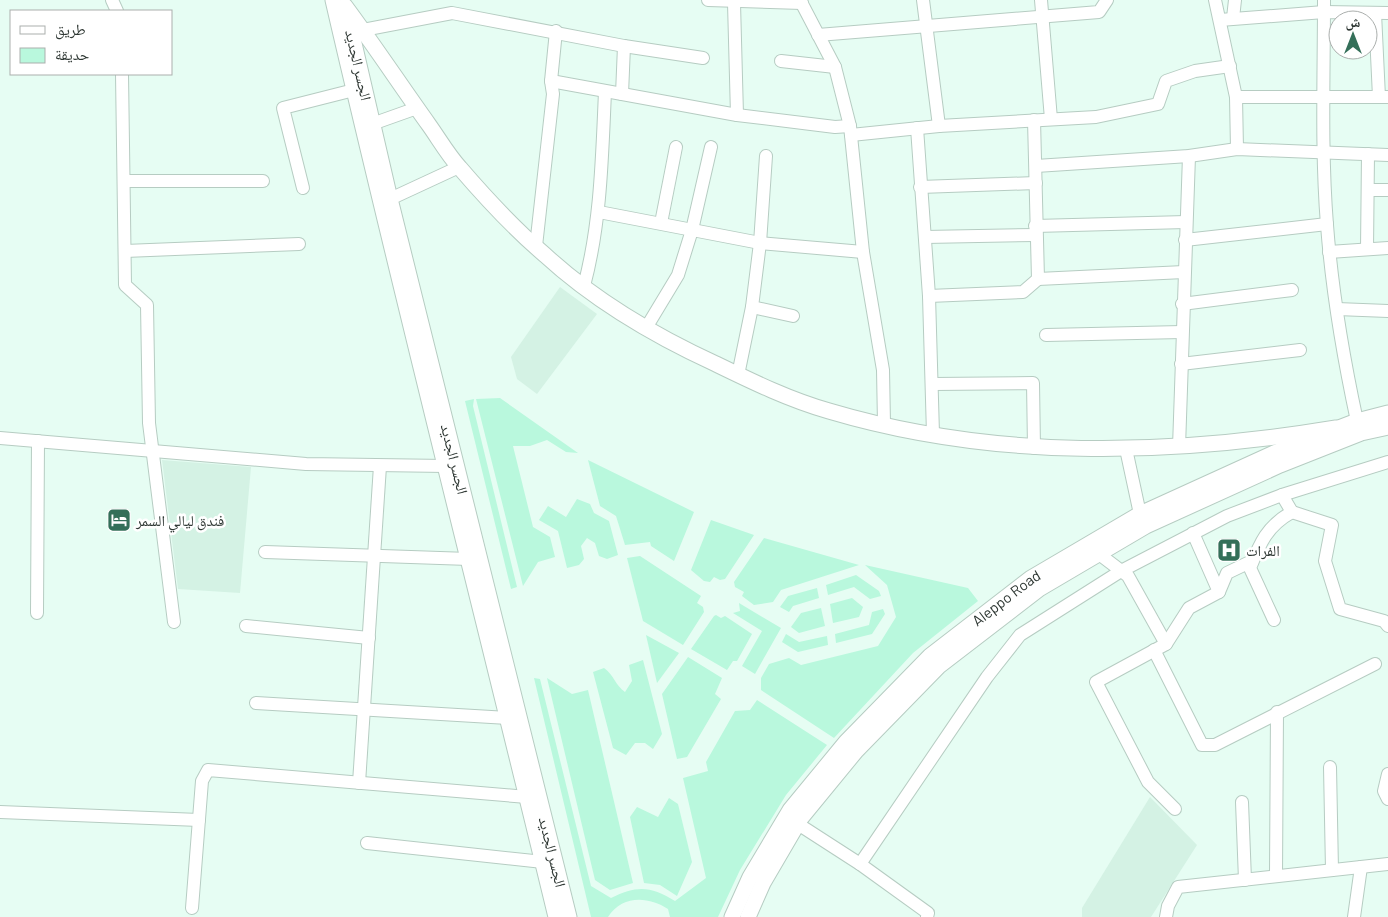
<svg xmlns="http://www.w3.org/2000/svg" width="1388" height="917" font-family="Barlow,'Noto Naskh Arabic',sans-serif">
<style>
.built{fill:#d4f2e4}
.green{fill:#b9f8dd}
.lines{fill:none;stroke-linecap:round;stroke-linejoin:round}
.minor-casing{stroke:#b6ccc2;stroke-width:14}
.major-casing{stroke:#b6ccc2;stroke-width:17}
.minor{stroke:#fff;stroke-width:12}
.major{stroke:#fff;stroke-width:15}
.labels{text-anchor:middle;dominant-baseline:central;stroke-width:5;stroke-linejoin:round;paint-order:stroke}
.street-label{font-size:15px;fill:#2e3733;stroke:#fff}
.poi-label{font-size:15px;fill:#2e3733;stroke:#fff;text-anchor:start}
</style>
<rect width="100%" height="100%" fill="#e6fdf3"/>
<g class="built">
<polygon points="560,287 597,314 537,394 517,379 511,357"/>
<polygon points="162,460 251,467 240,593 178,589"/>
<polygon points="1150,797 1197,845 1151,917 1082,917 1082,908"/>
</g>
<g class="green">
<polygon points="500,398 578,453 566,452 547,440 530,446 513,446 533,527 550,537 555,557 538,562 523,586 476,399"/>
<polygon points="474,399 473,406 517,587 511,589 465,401"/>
<polygon points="588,460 694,512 674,561 651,546 650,542 625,545 616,516 600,506"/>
<polygon points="577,499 590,504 594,513 609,521 618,555 607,559 599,556 595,543 587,538 581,546 584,559 579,565 567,568 558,531 539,520 548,506 566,517"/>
<polygon points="711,520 754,535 725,579 720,580 714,577 710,582 704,581 691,570"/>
<polygon points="764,538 859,565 781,590 773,602 754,605 742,596 744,592 735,587 734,582"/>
<polygon points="640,556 701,596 697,603 703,607 704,612 683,645 643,621 627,558"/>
<polygon points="865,565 968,588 978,601 913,653 834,738 761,690 761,678 769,664 789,658 801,665 878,646 896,617 887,585"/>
<polygon points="856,575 879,591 881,596 870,599 854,587 828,595 826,585"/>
<polygon points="817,588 819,598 793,606 789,612 780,607 788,596"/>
<polygon points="852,598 863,607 859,617 833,623 830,604"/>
<polygon points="739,603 781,628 755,674 742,666 762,631 733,613 740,611"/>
<polygon points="821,608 825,626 799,633 791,627 801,613"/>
<polygon points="883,609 885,614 872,634 836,643 835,634 869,625 872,612"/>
<polygon points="716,615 721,618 725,616 752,634 737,661 733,661 727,670 691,649 714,616"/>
<polygon points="786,634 799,642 827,636 828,645 798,652 782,642"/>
<polygon points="646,635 679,653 657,683"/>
<polygon points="688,657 722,678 715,694 721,699 687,757 677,759 662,694"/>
<path d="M 643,660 L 662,734 L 653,749 L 645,743 L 635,743 L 626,755 L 613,748 L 593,672 L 604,668 C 614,675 615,685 625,692 L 632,681 L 629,665 Z"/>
<path d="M 534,678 L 540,679 L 591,886 L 611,898 C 637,885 651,886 675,901 L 706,878 L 683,778 L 708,771 L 706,762 L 735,711 L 750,710 L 757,700 L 827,745 L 786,795 L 740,870 L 718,917 L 670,917 L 668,909 C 648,896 622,895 608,917 L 591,917 Z"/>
<polygon points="547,678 572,694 588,690 633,883 610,890 595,880"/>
<polygon points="669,798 678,804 692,862 677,896 660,885 644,883 630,817 637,807 658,817"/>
</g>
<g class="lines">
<g class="minor-casing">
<g id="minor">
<polyline points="112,0 117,11"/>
<polyline points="708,0 802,3"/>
<polyline points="800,0 835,67 850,126 863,252 883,370 884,424"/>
<polyline points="923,0 939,126"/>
<polyline points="1041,0 1051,119"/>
<polyline points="1215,0 1236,97 1237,149"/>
<path d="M 1324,0 C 1324,75 1321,150 1327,225 C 1332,291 1343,356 1357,421"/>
<polyline points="734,3 737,115"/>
<polyline points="1375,13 1379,97"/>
<polyline points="1233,18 1235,0"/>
<polyline points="1220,20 1324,12 1388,13"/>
<polyline points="363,30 452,13 624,46 703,58"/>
<polyline points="818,35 1099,12 1107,0"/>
<polyline points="781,61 835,67"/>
<polyline points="122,74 125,285 147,305 149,423 174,622"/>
<polyline points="551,81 737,115 835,127 850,126"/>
<polyline points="622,94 624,46"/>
<polyline points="1236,97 1388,97"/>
<polyline points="372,124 417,108"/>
<polyline points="917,128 929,296 933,434"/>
<polyline points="851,135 939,126 1096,117 1158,104 1166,81 1195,71 1230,66"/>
<polyline points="1036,166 1189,156 1237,149 1388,155"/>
<polyline points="124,181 263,181"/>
<polyline points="920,187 1036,183"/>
<polyline points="303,188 283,108 354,90"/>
<polyline points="1368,190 1388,190"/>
<polyline points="390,199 459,167"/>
<polyline points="599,212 760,243 863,252"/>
<polyline points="661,223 676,147"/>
<polyline points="1035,226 1186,222"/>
<polyline points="925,237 1035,235"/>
<polyline points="1185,240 1327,224"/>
<polyline points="536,246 553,94 551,81 556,31"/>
<polyline points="1367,249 1368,154"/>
<polyline points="125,251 299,244"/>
<polyline points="1329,252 1388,248"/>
<polyline points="1038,279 1184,272"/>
<path d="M 584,286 C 601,222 602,157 605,92"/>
<polyline points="929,296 1023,292 1038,279 1034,120"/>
<polyline points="1182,304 1292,290"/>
<polyline points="752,307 793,316"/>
<polyline points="1337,309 1388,311"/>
<polyline points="646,328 678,275 692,230 711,147"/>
<polyline points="1046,335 1182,332"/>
<polyline points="1181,364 1300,350"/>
<polyline points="738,375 752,307 760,243 766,156"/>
<polyline points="933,384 1033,383 1034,448"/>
<polyline points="0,438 306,464 446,466"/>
<polyline points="1179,447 1189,156"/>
<polyline points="1126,449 1140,514"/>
<polyline points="1292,512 1332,525 1325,561 1340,609 1384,621 1388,626"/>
<polyline points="1193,533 1219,592 1227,573 1252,561"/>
<polyline points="265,552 469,559"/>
<polyline points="1099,554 1128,576 1166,644 1096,682 1148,782 1175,809"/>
<polyline points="37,613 38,441"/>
<path d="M 1274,620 L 1250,568 C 1260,543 1267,526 1292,512 L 1282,495"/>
<polyline points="246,626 369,638"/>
<polyline points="1166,644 1189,608 1219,592"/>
<polyline points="1154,650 1202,745 1215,745 1375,664"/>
<polyline points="256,703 508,718"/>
<polyline points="1330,767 1332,870"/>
<polyline points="1388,774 1384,791 1388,799"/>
<polyline points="359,783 380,466"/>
<polyline points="1242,802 1245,880"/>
<polyline points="0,812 199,820"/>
<polyline points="798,824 860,864 928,913 927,917"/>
<polyline points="367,843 543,862"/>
<polyline points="860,864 987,677 1020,635 1121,571 1227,516 1282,495 1388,462"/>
<polyline points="1276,876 1277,712"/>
<polyline points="192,908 202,781 208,770 527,797"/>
<polyline points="1166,917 1168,906 1178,887 1388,864"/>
<polyline points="1354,917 1361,867"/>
</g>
</g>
<g class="major-casing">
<g id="major">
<path d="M 333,0 C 404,307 482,611 556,917"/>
<path d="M 345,6 C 374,45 401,86 429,125 C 439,139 448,155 460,168 C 484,196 517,231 545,255 C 595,301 655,336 716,364 C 753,382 790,400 829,411 C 994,460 1167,456 1336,428"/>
<polyline points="347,13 390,199 569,917"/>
<path id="s1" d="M 732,917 L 750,877 L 790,810 L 846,742 L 930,656 L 1031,578 L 1140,514 L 1274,453 L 1357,421 L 1388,413"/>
<polyline points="748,917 763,883 801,818 856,751 939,666 1039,589 1146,526 1280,465 1361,433 1388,427"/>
</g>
</g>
<use href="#minor" class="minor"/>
<use href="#major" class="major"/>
</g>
<defs>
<g id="hotel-square" transform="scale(1.25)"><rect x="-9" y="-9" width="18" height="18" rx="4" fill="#346f59" stroke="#fff"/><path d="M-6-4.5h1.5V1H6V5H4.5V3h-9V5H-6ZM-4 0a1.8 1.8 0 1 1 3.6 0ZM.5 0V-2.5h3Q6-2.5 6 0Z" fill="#fff"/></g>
<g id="hospital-square" transform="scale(1.25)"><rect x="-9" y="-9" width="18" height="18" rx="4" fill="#346f59" stroke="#fff"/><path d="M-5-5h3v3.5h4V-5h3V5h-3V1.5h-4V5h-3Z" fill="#fff"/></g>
</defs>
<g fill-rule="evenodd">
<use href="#hotel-square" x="119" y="520"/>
<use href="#hospital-square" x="1229" y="550"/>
</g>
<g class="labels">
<g class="street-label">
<text transform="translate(359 65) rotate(77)">الجسر الجديد</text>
<text transform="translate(455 459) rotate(76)">الجسر الجديد</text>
<text stroke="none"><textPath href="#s1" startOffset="426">Aleppo Road</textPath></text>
<text transform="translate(553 852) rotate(76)">الجسر الجديد</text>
</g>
<g class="poi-label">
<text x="136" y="520">فندق ليالي السمر</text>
<text x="1246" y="550">الفرات</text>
</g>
</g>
<rect x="10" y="10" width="162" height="65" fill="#ffffff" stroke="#abafad"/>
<rect x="20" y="26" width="25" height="8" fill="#ffffff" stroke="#abafad"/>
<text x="55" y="35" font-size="15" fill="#2e3733">طريق</text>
<rect x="20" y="48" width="25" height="15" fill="#b9f8dd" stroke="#abafad"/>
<text x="55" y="60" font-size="15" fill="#2e3733">حديقة</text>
<g transform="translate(1353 35)"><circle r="24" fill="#ffffff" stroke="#abafad"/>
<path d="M0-4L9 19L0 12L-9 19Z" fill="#346f59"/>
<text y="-8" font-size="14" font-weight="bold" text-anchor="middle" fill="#2e3733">ش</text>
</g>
</svg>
